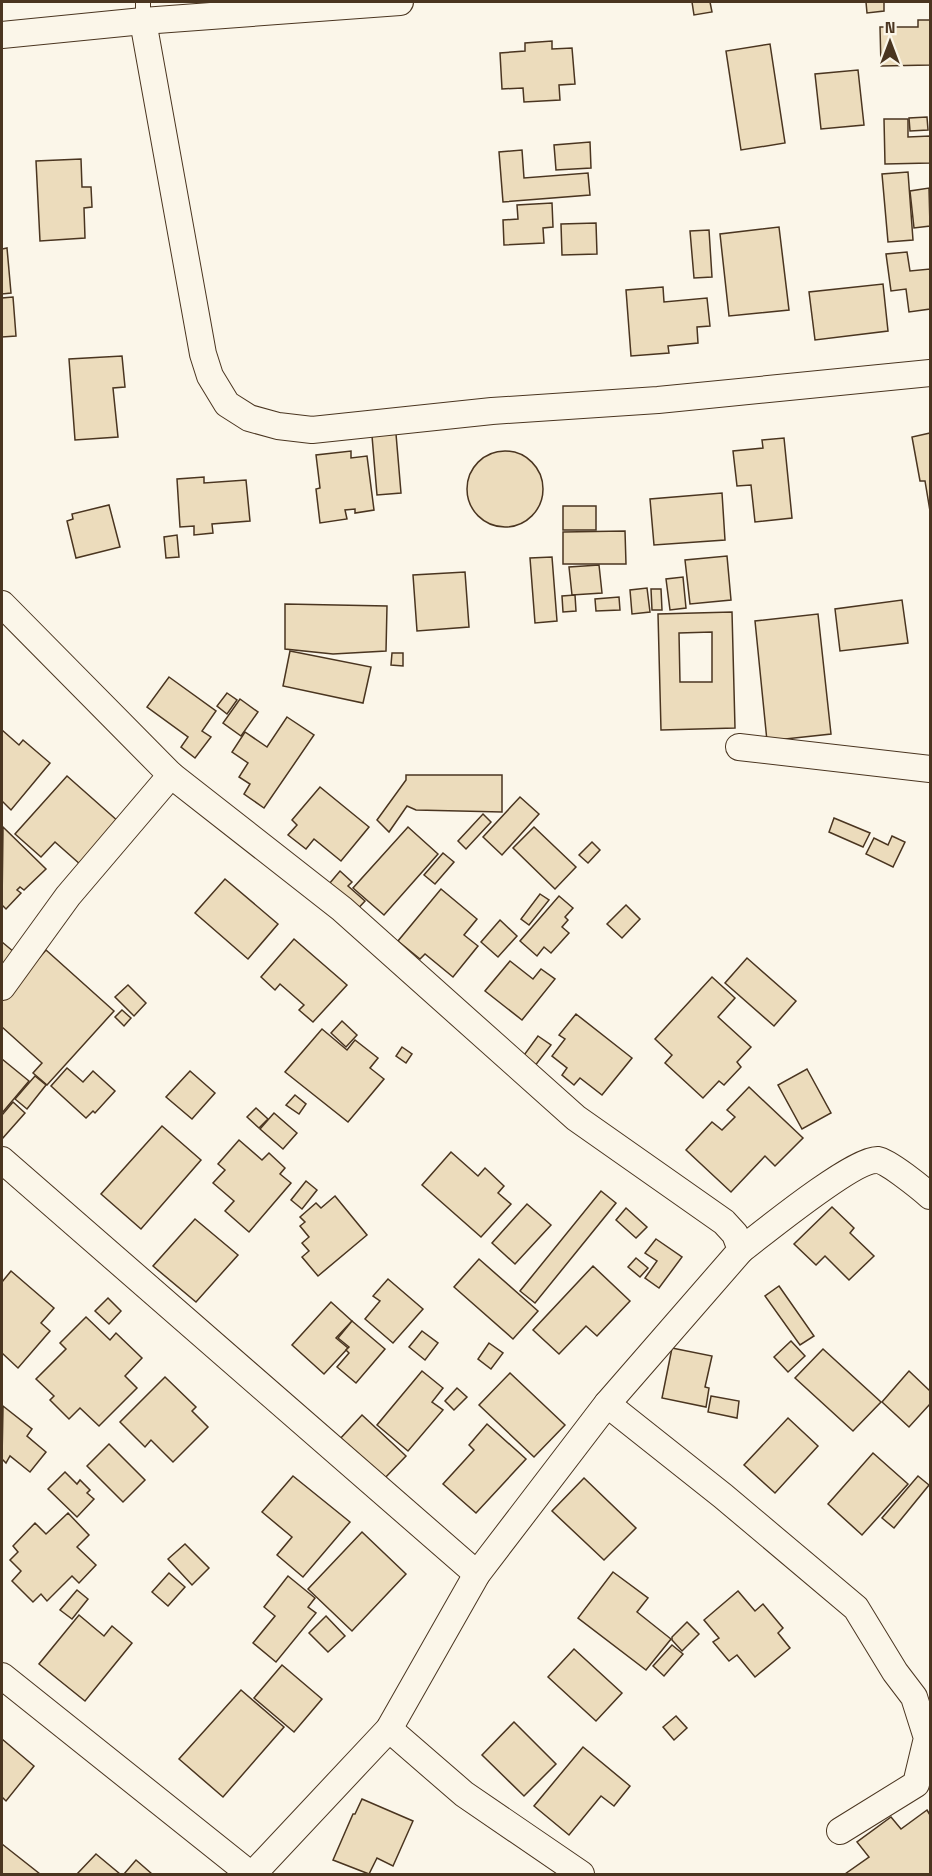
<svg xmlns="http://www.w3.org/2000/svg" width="932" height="1876" font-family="'Space Grotesk',sans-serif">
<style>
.building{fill:#ecdcbc;stroke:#4a3520;stroke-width:1.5;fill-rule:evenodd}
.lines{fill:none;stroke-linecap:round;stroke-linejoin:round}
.lane-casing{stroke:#4a3520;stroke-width:16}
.street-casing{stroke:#4a3520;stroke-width:28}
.lane{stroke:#fbf6e9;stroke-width:14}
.street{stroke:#fbf6e9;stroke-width:26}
</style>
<rect width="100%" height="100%" fill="#fbf6e9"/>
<g class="building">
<polygon points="692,2 710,2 712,12 694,15"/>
<polygon points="866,2 884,2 884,11 867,13"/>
<polygon points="918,20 930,20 930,65 881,66 880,27 918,27"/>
<polygon points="552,41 552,49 572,48 575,84 559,85 560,100 524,102 523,88 502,89 500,53 525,51 525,43"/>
<polygon points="770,44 785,143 741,150 726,51"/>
<polygon points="858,70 864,125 821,129 815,74"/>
<polygon points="927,117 928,130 910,131 909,118"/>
<polygon points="884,119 908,119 908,137 930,136 930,163 885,164"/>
<polygon points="590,142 591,168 556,170 554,145"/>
<polygon points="522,150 524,178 588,173 590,195 503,202 499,152"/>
<polygon points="81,159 82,187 91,187 92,207 84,208 85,238 40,241 36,161"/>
<polygon points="908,172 913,240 888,242 882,174"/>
<polygon points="929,188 930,226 914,228 910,191"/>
<polygon points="552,203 553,227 543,228 544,243 504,245 503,220 518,219 517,205"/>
<polygon points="596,223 597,254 562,255 561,224"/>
<polygon points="779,227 789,310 729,316 720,234"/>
<polygon points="709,230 712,277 694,278 690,231"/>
<polygon points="7,248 11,293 2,294 2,249"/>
<polygon points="907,252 910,271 930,269 930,309 909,312 906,289 891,291 886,254"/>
<polygon points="883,284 888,331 815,340 809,292"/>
<polygon points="663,287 664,302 707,298 710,326 697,327 698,343 668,346 669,353 631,356 626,290"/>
<polygon points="13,297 16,336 2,337 2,298"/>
<polygon points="122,356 125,387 113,388 118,437 75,440 69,359"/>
<polygon points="930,433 930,511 925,481 920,481 912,437"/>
<polygon points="396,434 401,493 377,495 372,436"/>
<polygon points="784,438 792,518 755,522 751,485 737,486 733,451 763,448 762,440"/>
<circle cx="505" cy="489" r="38"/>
<polygon points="351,451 351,458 367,456 374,510 355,513 355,509 345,510 347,519 320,523 316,489 320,488 316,455"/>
<polygon points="204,477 204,483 246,480 250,521 212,524 213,533 194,535 194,526 180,527 177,479"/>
<polygon points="722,493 725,540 654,545 650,499"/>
<polygon points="109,505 120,547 76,558 67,521 73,519 72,514"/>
<rect x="563" y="506" width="33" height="24"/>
<polygon points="625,531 626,564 563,564 563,532"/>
<polygon points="177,535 179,557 166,558 164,537"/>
<polygon points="727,556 731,600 690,604 685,560"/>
<polygon points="552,557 557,621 535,623 530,558"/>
<polygon points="599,565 602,593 572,595 569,567"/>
<polygon points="465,572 469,627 417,631 413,575"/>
<polygon points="683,577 686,608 670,610 666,579"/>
<polygon points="647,588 650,612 632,614 630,590"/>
<polygon points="651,589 661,589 662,610 652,610"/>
<polygon points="575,595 576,611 563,612 562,596"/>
<polygon points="619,597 620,610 596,611 595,599"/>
<polygon points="902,600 908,643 840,651 835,609"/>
<polygon points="285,604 387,606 386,651 333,654 285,649"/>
<path d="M 732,612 L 735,728 L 661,730 L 658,614 ZM 712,632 L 712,682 L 680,682 L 679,633 Z"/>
<polygon points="818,614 831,734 767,741 755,621"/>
<polygon points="290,651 371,667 363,703 283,686"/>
<polygon points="392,653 403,653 403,666 391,665"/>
<polygon points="169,677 216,711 202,731 211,737 195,758 181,747 188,737 147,707"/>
<polygon points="227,693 237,700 227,714 217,706"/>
<polygon points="240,699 258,712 241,736 223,723"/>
<polygon points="287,717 314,735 264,808 244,794 250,784 239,777 248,763 232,752 245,732 267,747"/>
<polygon points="2,730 19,745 23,740 50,763 11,810 2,801"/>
<polygon points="406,775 502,775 502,812 416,810 407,806 389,832 377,820 406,780"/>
<polygon points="67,776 119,822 81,865 55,842 41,857 15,834"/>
<polygon points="320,787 369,827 341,861 314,839 306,849 288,835 297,825 292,820"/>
<polygon points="520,797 539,814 502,855 483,837"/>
<polygon points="483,814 491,822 466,849 458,841"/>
<polygon points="834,818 870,833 863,847 829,832"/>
<polygon points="3,827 46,869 24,890 20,887 17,890 21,893 6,909 2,905"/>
<polygon points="408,827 438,854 384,915 353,888"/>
<polygon points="534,827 576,867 555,889 513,848"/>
<polygon points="892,836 905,842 893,867 866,854 874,838 888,845"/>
<polygon points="592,842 600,850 588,863 579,855"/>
<polygon points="443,853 454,862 435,884 424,875"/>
<polygon points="340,871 352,882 348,886 365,901 352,915 324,890"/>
<polygon points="225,879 278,924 248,959 195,913"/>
<polygon points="441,889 477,919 464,935 478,946 453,977 425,954 420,959 398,941"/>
<polygon points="540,894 549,900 529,925 521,919"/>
<polygon points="559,896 573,908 565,917 568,920 562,927 569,933 551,953 544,947 537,956 520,941"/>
<polygon points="626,905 640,919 622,938 607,924"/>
<polygon points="500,920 517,936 498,957 481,942"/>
<polygon points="294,939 347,985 313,1022 299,1010 304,1005 280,984 275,990 261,977"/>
<polygon points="2,942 14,952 2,968"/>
<polygon points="46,950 114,1011 47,1085 33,1073 42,1063 2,1027 2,1001"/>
<polygon points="747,958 796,1001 774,1026 725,983"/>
<polygon points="510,961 533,979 541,969 555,979 522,1020 485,991"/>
<polygon points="712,977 735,998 718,1017 751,1047 737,1062 741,1067 724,1085 719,1081 703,1098 665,1063 672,1055 655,1039"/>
<polygon points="128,985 146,1003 134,1016 115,997"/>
<polygon points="122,1010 131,1018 124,1026 115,1017"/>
<polygon points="576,1014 632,1058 602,1095 580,1078 574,1085 562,1075 567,1068 552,1056 565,1039 559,1035"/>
<polygon points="342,1021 357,1035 346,1047 331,1033"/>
<polygon points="322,1029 347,1050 355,1040 378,1058 370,1068 384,1079 348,1122 285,1072"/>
<polygon points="538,1036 551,1045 531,1071 519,1062"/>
<polygon points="402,1047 412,1054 406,1063 396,1056"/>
<polygon points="2,1059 29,1081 2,1113"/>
<polygon points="67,1068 83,1082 93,1071 115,1091 95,1113 93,1111 86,1118 51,1086"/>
<polygon points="807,1069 831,1113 802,1129 778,1085"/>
<polygon points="190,1071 215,1093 192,1119 166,1097"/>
<polygon points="35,1076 46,1085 27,1109 15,1099"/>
<polygon points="749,1087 803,1138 775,1166 765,1156 731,1192 686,1150 712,1122 722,1130 735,1117 727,1110"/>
<polygon points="295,1095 306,1104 299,1114 286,1105"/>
<polygon points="13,1102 25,1113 2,1139 2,1115"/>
<polygon points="256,1108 268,1119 259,1128 247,1117"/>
<polygon points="274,1113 297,1133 283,1149 260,1129"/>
<polygon points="162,1126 201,1160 141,1229 101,1194"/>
<polygon points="239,1140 262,1160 269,1153 285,1168 280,1174 291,1183 249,1232 225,1211 234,1201 213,1183 225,1170 218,1164"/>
<polygon points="451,1152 478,1176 485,1168 504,1186 498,1193 511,1204 481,1237 422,1185"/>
<polygon points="306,1181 317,1190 302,1209 291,1200"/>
<polygon points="601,1191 616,1203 535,1303 520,1291"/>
<polygon points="335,1196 367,1235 318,1276 302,1257 309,1251 302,1243 309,1237 300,1226 305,1222 300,1217 316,1203 321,1208"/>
<polygon points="527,1204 551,1225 515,1264 492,1243"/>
<polygon points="832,1207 854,1228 850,1233 874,1256 849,1280 825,1256 816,1265 794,1244"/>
<polygon points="626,1208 647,1227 636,1238 616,1220"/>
<polygon points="195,1219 238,1255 196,1302 153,1266"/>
<polygon points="656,1239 682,1257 659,1288 645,1278 657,1261 645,1253"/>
<polygon points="636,1258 648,1268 640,1277 628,1267"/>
<polygon points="479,1259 538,1311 513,1339 454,1287"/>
<polygon points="593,1266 630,1301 597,1336 586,1326 559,1354 533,1330"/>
<polygon points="11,1271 54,1308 41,1323 50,1331 18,1368 2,1353 2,1282"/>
<polygon points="388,1279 423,1309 393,1343 365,1319 380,1301 373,1296"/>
<polygon points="779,1286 814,1336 800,1345 765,1296"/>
<polygon points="108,1298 121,1311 109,1324 95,1311"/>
<polygon points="331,1302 352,1321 336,1338 348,1348 324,1374 292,1345"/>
<polygon points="86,1317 110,1340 116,1333 142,1358 125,1376 137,1388 99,1426 80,1408 69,1419 50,1400 54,1396 36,1379 66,1349 60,1343"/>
<polygon points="352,1321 385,1349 356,1383 337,1367 349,1353 346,1350 349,1347 338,1338"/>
<polygon points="422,1331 438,1343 425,1360 409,1347"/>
<polygon points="791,1341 805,1356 788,1372 774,1357"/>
<polygon points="489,1343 503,1353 491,1369 478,1359"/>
<polygon points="672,1348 712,1356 705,1387 709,1388 706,1407 662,1398"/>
<polygon points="823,1349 881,1402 853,1431 795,1378"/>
<polygon points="422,1371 443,1388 432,1402 443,1410 408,1451 377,1425"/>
<polygon points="909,1371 930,1391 930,1404 909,1427 882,1402"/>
<polygon points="510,1373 565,1425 534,1457 479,1405"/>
<polygon points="165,1377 196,1407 192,1411 208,1427 173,1462 151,1440 145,1447 120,1422"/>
<polygon points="457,1388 467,1397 454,1410 445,1401"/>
<polygon points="711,1396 739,1401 737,1418 708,1412"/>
<polygon points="3,1406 32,1429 27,1436 46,1452 30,1472 10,1456 6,1463 2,1459"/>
<polygon points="362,1415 406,1456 383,1480 339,1440"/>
<polygon points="788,1418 818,1446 775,1493 744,1465"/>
<polygon points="487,1424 526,1459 476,1513 443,1484 474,1450 469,1445"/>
<polygon points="109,1444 145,1480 123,1502 87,1466"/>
<polygon points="873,1453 908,1484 862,1535 828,1504"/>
<polygon points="65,1472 77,1484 80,1480 90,1490 87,1493 94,1499 77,1517 48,1489"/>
<polygon points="293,1476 350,1522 303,1577 277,1555 292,1537 262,1512"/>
<polygon points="918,1476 929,1485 894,1528 882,1518"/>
<polygon points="584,1478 636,1528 604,1560 552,1511"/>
<polygon points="68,1513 89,1535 77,1547 96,1565 79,1583 72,1576 47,1601 41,1594 33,1602 12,1581 21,1571 10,1560 18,1552 13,1546 35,1523 46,1534"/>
<polygon points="362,1532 406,1574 352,1631 308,1589"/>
<polygon points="185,1544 209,1568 192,1585 168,1559"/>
<polygon points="613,1572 648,1598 637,1612 671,1639 646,1670 578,1618"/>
<polygon points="169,1573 185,1587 168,1606 152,1592"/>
<polygon points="288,1576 315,1598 308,1607 316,1613 276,1662 253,1643 275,1616 264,1607"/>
<polygon points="77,1590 88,1599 72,1619 60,1610"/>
<polygon points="738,1591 755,1611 763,1604 783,1628 778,1633 790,1648 755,1677 737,1655 729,1661 713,1642 719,1638 704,1620"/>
<polygon points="79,1615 104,1636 112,1626 132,1643 85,1701 39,1664"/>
<polygon points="326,1616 345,1636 328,1652 309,1633"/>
<polygon points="687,1622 699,1634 682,1651 672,1640 672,1637"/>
<polygon points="672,1645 683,1654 664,1676 653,1666"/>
<polygon points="574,1649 622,1693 596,1721 548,1677"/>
<polygon points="282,1665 322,1699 294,1732 254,1698"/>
<polygon points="241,1690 284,1727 223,1797 179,1759"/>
<polygon points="676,1716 687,1728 674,1740 663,1727"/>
<polygon points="514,1722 556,1764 524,1796 482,1755"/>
<polygon points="2,1739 34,1766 6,1801 2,1797"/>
<polygon points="583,1747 630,1786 614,1806 601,1796 569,1835 534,1806"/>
<polygon points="362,1799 413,1821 393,1866 377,1858 369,1874 333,1860 353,1814 355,1814"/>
<polygon points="927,1810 930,1815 930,1874 845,1874 869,1857 857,1842 891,1817 901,1829"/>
<polygon points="2,1844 40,1874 2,1874"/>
<polygon points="96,1854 120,1874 77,1874"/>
<polygon points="136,1860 152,1874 124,1874"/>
</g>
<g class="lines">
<g class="lane-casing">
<polyline id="lane" points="143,2 143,21"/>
</g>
<g class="street-casing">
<g id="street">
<polyline points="143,21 203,354 210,376 227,404 249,418 278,426 312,430 492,411 658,400 930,373"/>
<polyline points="2,35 143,21 400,2"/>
<polyline points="2,604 171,775 342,909 576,1118 724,1222 735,1234 741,1250 607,1404 477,1574 389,1729 253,1874"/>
<polyline points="739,747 930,769"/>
<polyline points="2,987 68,896 171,775"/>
<polyline points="2,1160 477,1574"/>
<path d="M 741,1250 C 763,1233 855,1158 878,1160 C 889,1162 921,1188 930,1196"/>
<polyline points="607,1404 723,1496 856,1608 895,1672 914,1697 927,1738 916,1784 840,1831"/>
<polyline points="2,1676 250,1874"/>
<polyline points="389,1729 464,1794 581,1874"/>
</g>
</g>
<use href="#lane" class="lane"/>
<use href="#street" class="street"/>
</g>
<rect width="932" height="1876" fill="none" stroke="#4a3520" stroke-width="6"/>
<g transform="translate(890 42)" stroke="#fbf6e9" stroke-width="4.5" paint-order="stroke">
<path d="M0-4.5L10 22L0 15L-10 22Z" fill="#4a3520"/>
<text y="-9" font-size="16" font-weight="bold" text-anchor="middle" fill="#4a3520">N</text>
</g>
</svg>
